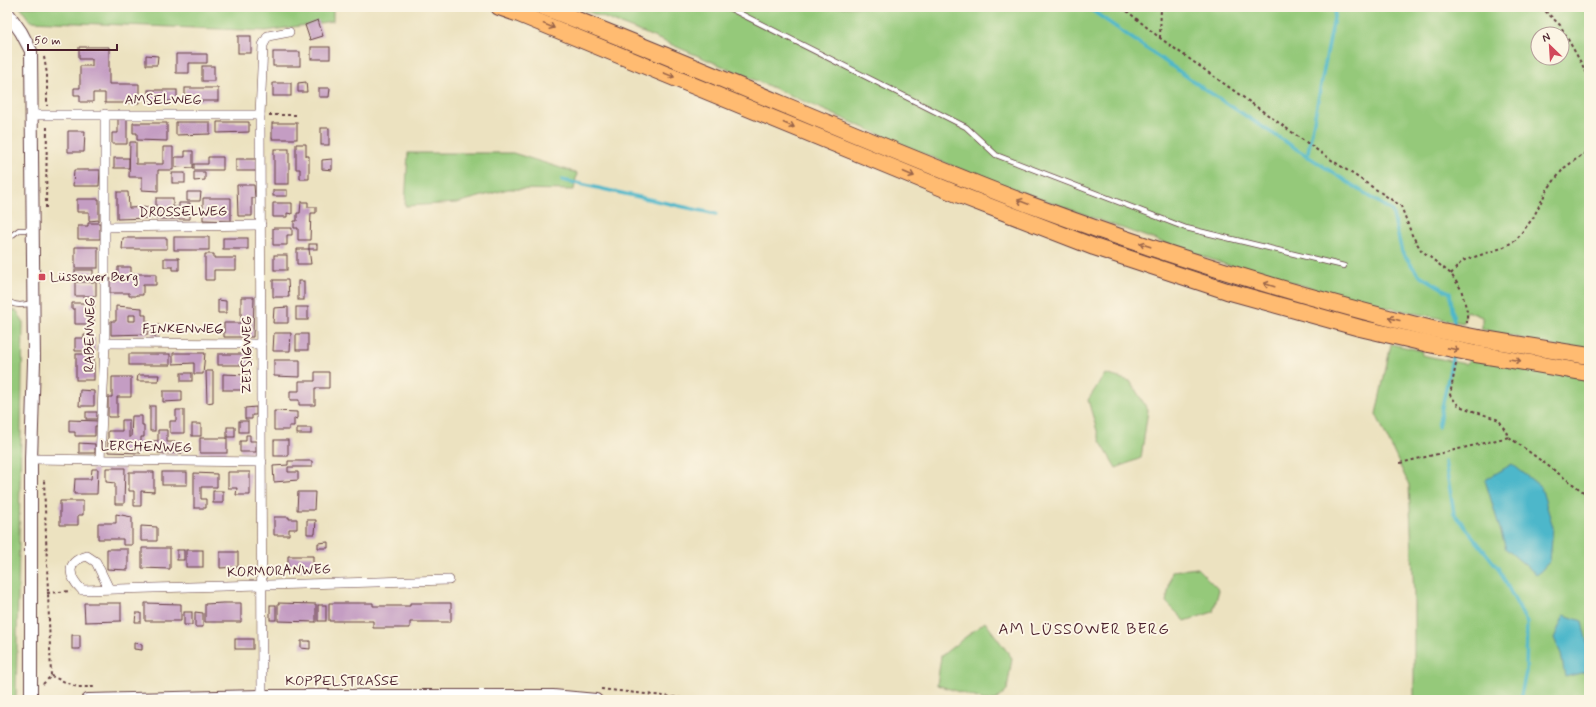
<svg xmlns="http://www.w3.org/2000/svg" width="1596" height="707" font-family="Mynerve,sans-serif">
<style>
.green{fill:#95c97a;stroke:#707452;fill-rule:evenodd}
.water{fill:#4db7ca;stroke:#4c6b7a}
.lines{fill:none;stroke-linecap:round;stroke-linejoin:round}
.stream{stroke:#4db7ca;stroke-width:3.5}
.building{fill:#c49dc3;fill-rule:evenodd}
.service-casing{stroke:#623c41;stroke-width:6}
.minor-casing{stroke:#623c41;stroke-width:10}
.tertiary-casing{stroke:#623c41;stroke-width:14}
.trunk-casing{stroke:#623c41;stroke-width:18}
.path{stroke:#623c41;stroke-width:2;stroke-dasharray:3 3;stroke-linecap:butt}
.service{stroke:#fff;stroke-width:4.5}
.minor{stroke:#fff;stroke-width:9}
.tertiary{stroke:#fff;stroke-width:12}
.trunk{stroke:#ffbb71;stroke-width:16}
.trunk-bridge-casing{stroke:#623c41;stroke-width:18;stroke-linecap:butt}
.trunk-bridge{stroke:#ffbb71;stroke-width:16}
.oneway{stroke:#9b654a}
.poi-dot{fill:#d1495b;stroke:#fcf5e5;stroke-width:1.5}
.labels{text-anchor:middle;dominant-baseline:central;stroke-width:4;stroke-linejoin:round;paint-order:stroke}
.street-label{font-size:14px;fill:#4a1f2b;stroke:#fcf5e5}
.poi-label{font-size:14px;fill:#4a1f2b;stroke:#fcf5e5;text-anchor:start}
.quarter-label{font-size:16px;letter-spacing:1px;fill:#4a1f2b;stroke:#fcf5e5}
</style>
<rect width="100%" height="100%" fill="#fcf5e5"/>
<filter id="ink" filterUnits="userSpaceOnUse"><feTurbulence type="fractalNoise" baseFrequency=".025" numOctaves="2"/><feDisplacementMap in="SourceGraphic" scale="8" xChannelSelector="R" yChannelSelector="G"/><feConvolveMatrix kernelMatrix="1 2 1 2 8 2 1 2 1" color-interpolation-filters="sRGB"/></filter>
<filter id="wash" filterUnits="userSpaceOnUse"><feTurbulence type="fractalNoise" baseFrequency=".012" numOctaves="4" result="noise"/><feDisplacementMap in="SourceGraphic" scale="16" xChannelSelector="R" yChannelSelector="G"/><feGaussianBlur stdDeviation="0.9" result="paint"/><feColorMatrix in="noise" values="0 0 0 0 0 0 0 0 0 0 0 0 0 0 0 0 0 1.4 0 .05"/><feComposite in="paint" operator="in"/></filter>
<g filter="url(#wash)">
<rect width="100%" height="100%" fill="#ece2c0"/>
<g class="green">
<polygon points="20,7 333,7 333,21 266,31 30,21"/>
<path d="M 576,7 L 1589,7 L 1589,355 L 1482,329 L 1482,317 L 1467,311 L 1463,323 L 1370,304 L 1227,265 L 1110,224 L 952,166 L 762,83 L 644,33 ZM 1538,34 L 1562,34 L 1562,58 L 1538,58 Z"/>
<polygon points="408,153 513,153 577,173 574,190 508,189 457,203 405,206"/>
<polygon points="7,309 17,311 23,322 16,700 7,700"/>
<polygon points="1391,344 1423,351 1422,355 1465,364 1476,354 1589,373 1589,700 1414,700 1414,597 1409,485 1376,414"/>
<polygon points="1105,374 1130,381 1148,410 1141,458 1116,468 1100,441 1088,400"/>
<polygon points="1197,568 1219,590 1213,612 1185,621 1166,602 1172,571"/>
<polygon points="985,622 1012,658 1007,690 996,700 984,700 937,685 941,656"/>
</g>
<g class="water">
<polygon points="1512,464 1541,487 1553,527 1550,561 1537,575 1506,549 1485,480"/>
<polygon points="1564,615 1582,621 1589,652 1589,671 1565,677 1561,654 1554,638"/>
</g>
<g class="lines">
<g class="stream">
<polyline points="1087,7 1206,90 1392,211 1402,252 1418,274 1450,293 1455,330"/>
<polyline points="1307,157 1336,7"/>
<polyline points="562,180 716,214"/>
<polyline points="1438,427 1453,354"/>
<polyline points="1445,462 1454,513 1498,568 1527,623 1526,672 1520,700"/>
</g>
</g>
<g id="blocks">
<g class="building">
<polygon points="318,20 323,36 310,40 305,25"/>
<rect x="238" y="36" width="13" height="17"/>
<polygon points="79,47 109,47 109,84 139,84 139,103 105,103 105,93 93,93 93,102 80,102 80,95 74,95 74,88 80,88 80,66 92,66 92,59 79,59"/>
<rect x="311" y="47" width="19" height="12"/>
<rect x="273" y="52" width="27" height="14"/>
<polygon points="176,54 207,54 207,63 189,63 189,73 176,73"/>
<polygon points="146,55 158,56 157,65 146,65"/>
<rect x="202" y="66" width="12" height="15"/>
<polygon points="306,82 307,92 298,92 298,83"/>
<rect x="273" y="83" width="18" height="13"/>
<rect x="185" y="88" width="33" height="13"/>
<polygon points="319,88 330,88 329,97 319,97"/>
<rect x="148" y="90" width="29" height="11"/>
<polygon points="118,117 127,118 127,144 112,144 112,133 118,133"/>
<polygon points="176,122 210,122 210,134 176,135"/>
<polygon points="217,122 249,122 249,132 217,133"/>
<polygon points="133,123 167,123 167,141 137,140 137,133 133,133"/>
<rect x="272" y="123" width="25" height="16"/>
<rect x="321" y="128" width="8" height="17"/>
<polygon points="68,131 85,131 84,152 68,152"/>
<polygon points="130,142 136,142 136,164 163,164 163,147 173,147 173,170 158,170 158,191 142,190 142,177 129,177"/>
<polygon points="296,144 306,144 306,156 309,156 309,179 300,179 300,169 296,169"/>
<rect x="274" y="149" width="15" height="35"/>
<polygon points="185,151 193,151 193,168 175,167 175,157 185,157"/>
<polygon points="208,157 223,157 223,170 194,170 194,164 208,164"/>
<rect x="114" y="158" width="15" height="10"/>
<rect x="236" y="159" width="21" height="12"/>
<polygon points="332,159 332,170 322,169 322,160"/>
<polygon points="74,170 100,170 99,186 73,186"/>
<polygon points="194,172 205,172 205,180 194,181"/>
<rect x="172" y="173" width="13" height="10"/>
<polygon points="237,185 254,185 255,198 252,198 252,216 238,216"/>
<rect x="273" y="190" width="14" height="6"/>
<polygon points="117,192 128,192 129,208 151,207 151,218 117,219"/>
<polygon points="187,192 201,192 200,201 187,201"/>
<polygon points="156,198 173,198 173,207 179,207 179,203 190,203 190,219 156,219"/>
<polygon points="203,198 231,198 231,221 203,220"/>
<polygon points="77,199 99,199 99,220 89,221 89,212 77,212"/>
<polygon points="301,202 308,202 308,207 316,207 316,213 311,213 310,240 298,240 298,228 294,228 294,221 297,221 297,213 300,213"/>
<polygon points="273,203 292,203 292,214 287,213 287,217 273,217"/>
<polygon points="88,223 100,223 100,239 78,239 78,226 88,226"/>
<polygon points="273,228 292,228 292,235 287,235 287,245 273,245"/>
<rect x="174" y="237" width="35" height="13"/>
<polygon points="123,238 167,238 167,249 122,249"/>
<rect x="223" y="238" width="25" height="11"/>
<rect x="309" y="244" width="8" height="5"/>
<rect x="75" y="247" width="23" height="21"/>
<polygon points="297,249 309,249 311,264 297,264"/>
<polygon points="205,254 214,254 214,258 236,258 236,270 214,270 214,280 205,280"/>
<rect x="274" y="255" width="13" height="15"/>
<polygon points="164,258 179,258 179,270 173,270 173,267 164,267"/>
<polygon points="118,267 131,267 131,274 156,274 156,285 143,285 143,295 136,295 136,296 129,296 129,293 110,293 110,279 118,279"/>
<rect x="75" y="270" width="18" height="10"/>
<polygon points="273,280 288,280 289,297 273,297"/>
<rect x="298" y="281" width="6" height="19"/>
<rect x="75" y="282" width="21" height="14"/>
<polygon points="241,297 254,297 253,337 224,337 224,323 241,323"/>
<polygon points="218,300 226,301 226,313 218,313"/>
<polygon points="72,303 94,303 94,324 75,324 75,309 72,309"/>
<path d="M 116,306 L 142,308 L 142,315 L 146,315 L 146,321 L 148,321 L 148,334 L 111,335 L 111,321 L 116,321 ZM 128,315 L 135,315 L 135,321 L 128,321 Z"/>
<polygon points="288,307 288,323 273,323 274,308"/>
<rect x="296" y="307" width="12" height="13"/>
<rect x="152" y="325" width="7" height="11"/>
<polygon points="274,333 291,333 290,351 273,351"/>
<rect x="296" y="334" width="12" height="16"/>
<polygon points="84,335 93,335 93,338 95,338 95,351 75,351 75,338 84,338"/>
<polygon points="173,353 205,353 203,374 194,374 194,363 173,364"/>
<rect x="76" y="354" width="18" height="26"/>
<rect x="129" y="354" width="41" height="11"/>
<rect x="218" y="354" width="32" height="11"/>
<polygon points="274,360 300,360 300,377 274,376"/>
<polygon points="206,371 213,371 213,402 207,403"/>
<polygon points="315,372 329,372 329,388 315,388 315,405 299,405 299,400 290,400 290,391 299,391 299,381 315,381"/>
<rect x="181" y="373" width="11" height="8"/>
<polygon points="223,374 248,375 248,390 223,390"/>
<polygon points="138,375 159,375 158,381 137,381"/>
<polygon points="112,377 131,377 131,397 117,397 117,417 108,417 108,397 112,397"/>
<polygon points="80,390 94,391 94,406 79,406"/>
<polygon points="163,391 182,391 182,401 163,402"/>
<rect x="150" y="406" width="5" height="25"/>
<polygon points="256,407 256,415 252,415 252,419 245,419 245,408"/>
<polygon points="176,410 184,410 184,433 170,433 170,421 176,421"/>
<polygon points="274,411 297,412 297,419 294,418 294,426 289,426 289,430 274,430"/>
<rect x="86" y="412" width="11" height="7"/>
<polygon points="132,416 142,416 142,425 144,425 144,437 141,437 141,453 108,452 108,431 122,431 122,420 129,420 129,437 131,437"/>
<polygon points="69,420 99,421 99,426 95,426 95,436 75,436 75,432 69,432"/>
<rect x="239" y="421" width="9" height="11"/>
<rect x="192" y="424" width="9" height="12"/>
<rect x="227" y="427" width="8" height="10"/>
<rect x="297" y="428" width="14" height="6"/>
<polygon points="158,430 167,430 167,442 182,442 182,453 158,453 158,448 152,448 152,441 158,441"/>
<polygon points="246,435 250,435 250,441 256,441 256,452 240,452 240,441 246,441"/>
<rect x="200" y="438" width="27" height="15"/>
<rect x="274" y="440" width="14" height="16"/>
<polygon points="79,443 95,444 95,453 79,453"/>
<polygon points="288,461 312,461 312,467 288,467 288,472 298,472 298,480 274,482 273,466 288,465"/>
<polygon points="106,468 125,468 124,504 115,504 115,483 106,482"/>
<polygon points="92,469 98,469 97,494 74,494 75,479 91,479"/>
<polygon points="129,472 154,472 154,492 141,491 141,506 134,506 134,491 129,491"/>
<rect x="162" y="472" width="25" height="13"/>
<polygon points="228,472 250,472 250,495 236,495 237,488 228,488"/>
<polygon points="194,473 217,474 217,487 201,487 201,499 206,499 206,508 194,508"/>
<rect x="213" y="491" width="10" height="12"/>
<polygon points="298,492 315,492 314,510 297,510"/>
<polygon points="60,501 83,501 83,515 78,515 78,525 60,525"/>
<polygon points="116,514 132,517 132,545 123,545 123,539 98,539 98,523 116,523"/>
<polygon points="274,517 289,517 289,519 297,519 297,529 289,529 289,535 274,535"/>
<polygon points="307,520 316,520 315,534 307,534"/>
<polygon points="141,526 157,527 157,541 141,541"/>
<polygon points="328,542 328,548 318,548 318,543"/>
<polygon points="142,548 170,548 170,569 142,568"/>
<polygon points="107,549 128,549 128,570 107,569"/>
<rect x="177" y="550" width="7" height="10"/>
<rect x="186" y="550" width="17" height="17"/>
<polygon points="220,552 238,552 238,567 220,568"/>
<polygon points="288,556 313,556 313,570 288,571"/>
<polygon points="84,603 121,603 121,621 85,622"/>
<polygon points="145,603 181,604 181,621 145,621"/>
<polygon points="223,603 241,603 241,622 205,622 205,604"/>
<polygon points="278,603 316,604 316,622 278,621"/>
<polygon points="329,603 373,603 373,606 410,606 410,603 451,603 451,622 410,622 410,628 373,628 373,621 329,621"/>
<rect x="270" y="605" width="6" height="15"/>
<rect x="318" y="605" width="8" height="16"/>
<rect x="184" y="612" width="8" height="13"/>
<polygon points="195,612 203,613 203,627 195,627"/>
<polygon points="136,613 141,613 141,622 135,622"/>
<rect x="72" y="635" width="8" height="14"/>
<rect x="235" y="639" width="18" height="10"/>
<polygon points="301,641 310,641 310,649 301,648"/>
<polygon points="134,643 142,644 142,650 134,649"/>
</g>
</g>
</g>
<g filter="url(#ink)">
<use href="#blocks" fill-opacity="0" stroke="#623c41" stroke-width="1"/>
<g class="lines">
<g class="service-casing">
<g id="service">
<polyline points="727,7 966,127 996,155 1186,228 1344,266"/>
<polyline points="7,239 19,230 31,230"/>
<path d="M 7,300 C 15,307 23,305 33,303"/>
</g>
</g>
<g class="minor-casing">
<g id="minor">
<polyline points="31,115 260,115"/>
<polyline points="106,227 261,225"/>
<polyline points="105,343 261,344"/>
<polyline points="31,459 262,462"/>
<polyline points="100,460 105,343 105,114"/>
<path d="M 109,589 L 96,562 L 87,556 C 64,562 69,577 82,590 L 449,580"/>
<polyline points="262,696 260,115 263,45 268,36 289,32"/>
</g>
</g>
<g class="tertiary-casing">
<g id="tertiary">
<polyline points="7,12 21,32 31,51 34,362 31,459 31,700"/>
<polyline points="88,700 262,696 553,696 596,700"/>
</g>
</g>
<g class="trunk-casing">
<g id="trunk">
<polyline points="499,7 519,14 957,194 1094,247 1227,291 1360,328 1429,344"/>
<path d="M 544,7 C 707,70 866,142 1028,204 C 1161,254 1295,295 1432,329"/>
<polyline points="1478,338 1589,356"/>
<polyline points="1476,354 1589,373"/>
</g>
</g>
<g class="path">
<polyline points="1122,7 1160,38 1324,155 1401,206 1412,235 1421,250 1451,274 1461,289 1467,311 1467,323"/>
<polyline points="1541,7 1560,25 1589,77"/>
<polyline points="1160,38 1161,7"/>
<polyline points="44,57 47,74 47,106"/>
<polyline points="269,115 296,115"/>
<polyline points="46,208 47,124"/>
<polyline points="1451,274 1462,261 1502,248 1516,240 1533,218 1547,190 1564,168 1589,150"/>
<polyline points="1456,364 1450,395 1459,406 1499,420 1509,437 1589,496"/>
<polyline points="1400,463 1509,437"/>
<polyline points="47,593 71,591"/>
<polyline points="51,676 77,687 96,687"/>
<polyline points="43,684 51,676 44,480"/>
<polyline points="601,689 699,700"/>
</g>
<use href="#service" class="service"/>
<use href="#minor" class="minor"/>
<use href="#tertiary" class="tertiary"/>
<use href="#trunk" class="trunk"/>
<g class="trunk-bridge-casing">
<g id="trunk-bridge">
<polyline points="1432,329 1478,338"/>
<polyline points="1429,344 1476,354"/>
</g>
</g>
<use href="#trunk-bridge" class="trunk-bridge"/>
</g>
<defs><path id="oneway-shaft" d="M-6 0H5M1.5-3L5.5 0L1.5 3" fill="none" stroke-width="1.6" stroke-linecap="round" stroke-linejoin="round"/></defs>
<g class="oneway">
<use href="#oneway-shaft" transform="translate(549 26) rotate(22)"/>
<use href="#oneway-shaft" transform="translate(669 75) rotate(22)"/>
<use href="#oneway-shaft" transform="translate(789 125) rotate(23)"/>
<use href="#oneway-shaft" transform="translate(909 174) rotate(23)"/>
<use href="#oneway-shaft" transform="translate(1023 202) rotate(-159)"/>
<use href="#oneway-shaft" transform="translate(1145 245) rotate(-162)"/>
<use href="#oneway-shaft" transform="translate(1269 285) rotate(-163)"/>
<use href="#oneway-shaft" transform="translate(1394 319) rotate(-166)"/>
<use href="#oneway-shaft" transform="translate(1453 349) rotate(12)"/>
<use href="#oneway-shaft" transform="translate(1515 360) rotate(9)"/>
</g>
</g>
<rect class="poi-dot" x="38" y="273" width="8" height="8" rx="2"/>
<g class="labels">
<g class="street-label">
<text x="163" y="100">AMSELWEG</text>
<text transform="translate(183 212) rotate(-1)">DROSSELWEG</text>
<text x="183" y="329">FINKENWEG</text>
<text transform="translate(90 335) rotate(-89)">RABENWEG</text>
<text transform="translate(247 355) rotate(-90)">ZEISIGWEG</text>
<text transform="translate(146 447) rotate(1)">LERCHENWEG</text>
<text transform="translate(279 571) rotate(-2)">KORMORANWEG</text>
<text x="342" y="681">KOPPELSTRASSE</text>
</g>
<g class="poi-label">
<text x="50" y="277">Lüssower Berg</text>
</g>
<g class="quarter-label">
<text x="1084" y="629">AM LÜSSOWER BERG</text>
</g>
</g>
<rect width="1596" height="707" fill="none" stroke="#fcf5e5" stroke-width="24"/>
<g transform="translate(1550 46) rotate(335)"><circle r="19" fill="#fcf5e5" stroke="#b59f9b"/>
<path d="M0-3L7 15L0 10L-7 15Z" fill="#d1495b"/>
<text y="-6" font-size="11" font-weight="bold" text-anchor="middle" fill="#4a1f2b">N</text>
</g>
<path d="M28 44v6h89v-6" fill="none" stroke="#4a1f2b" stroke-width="2"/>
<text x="34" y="44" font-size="12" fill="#4a1f2b" stroke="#fcf5e5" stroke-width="3" paint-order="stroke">50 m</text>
</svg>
